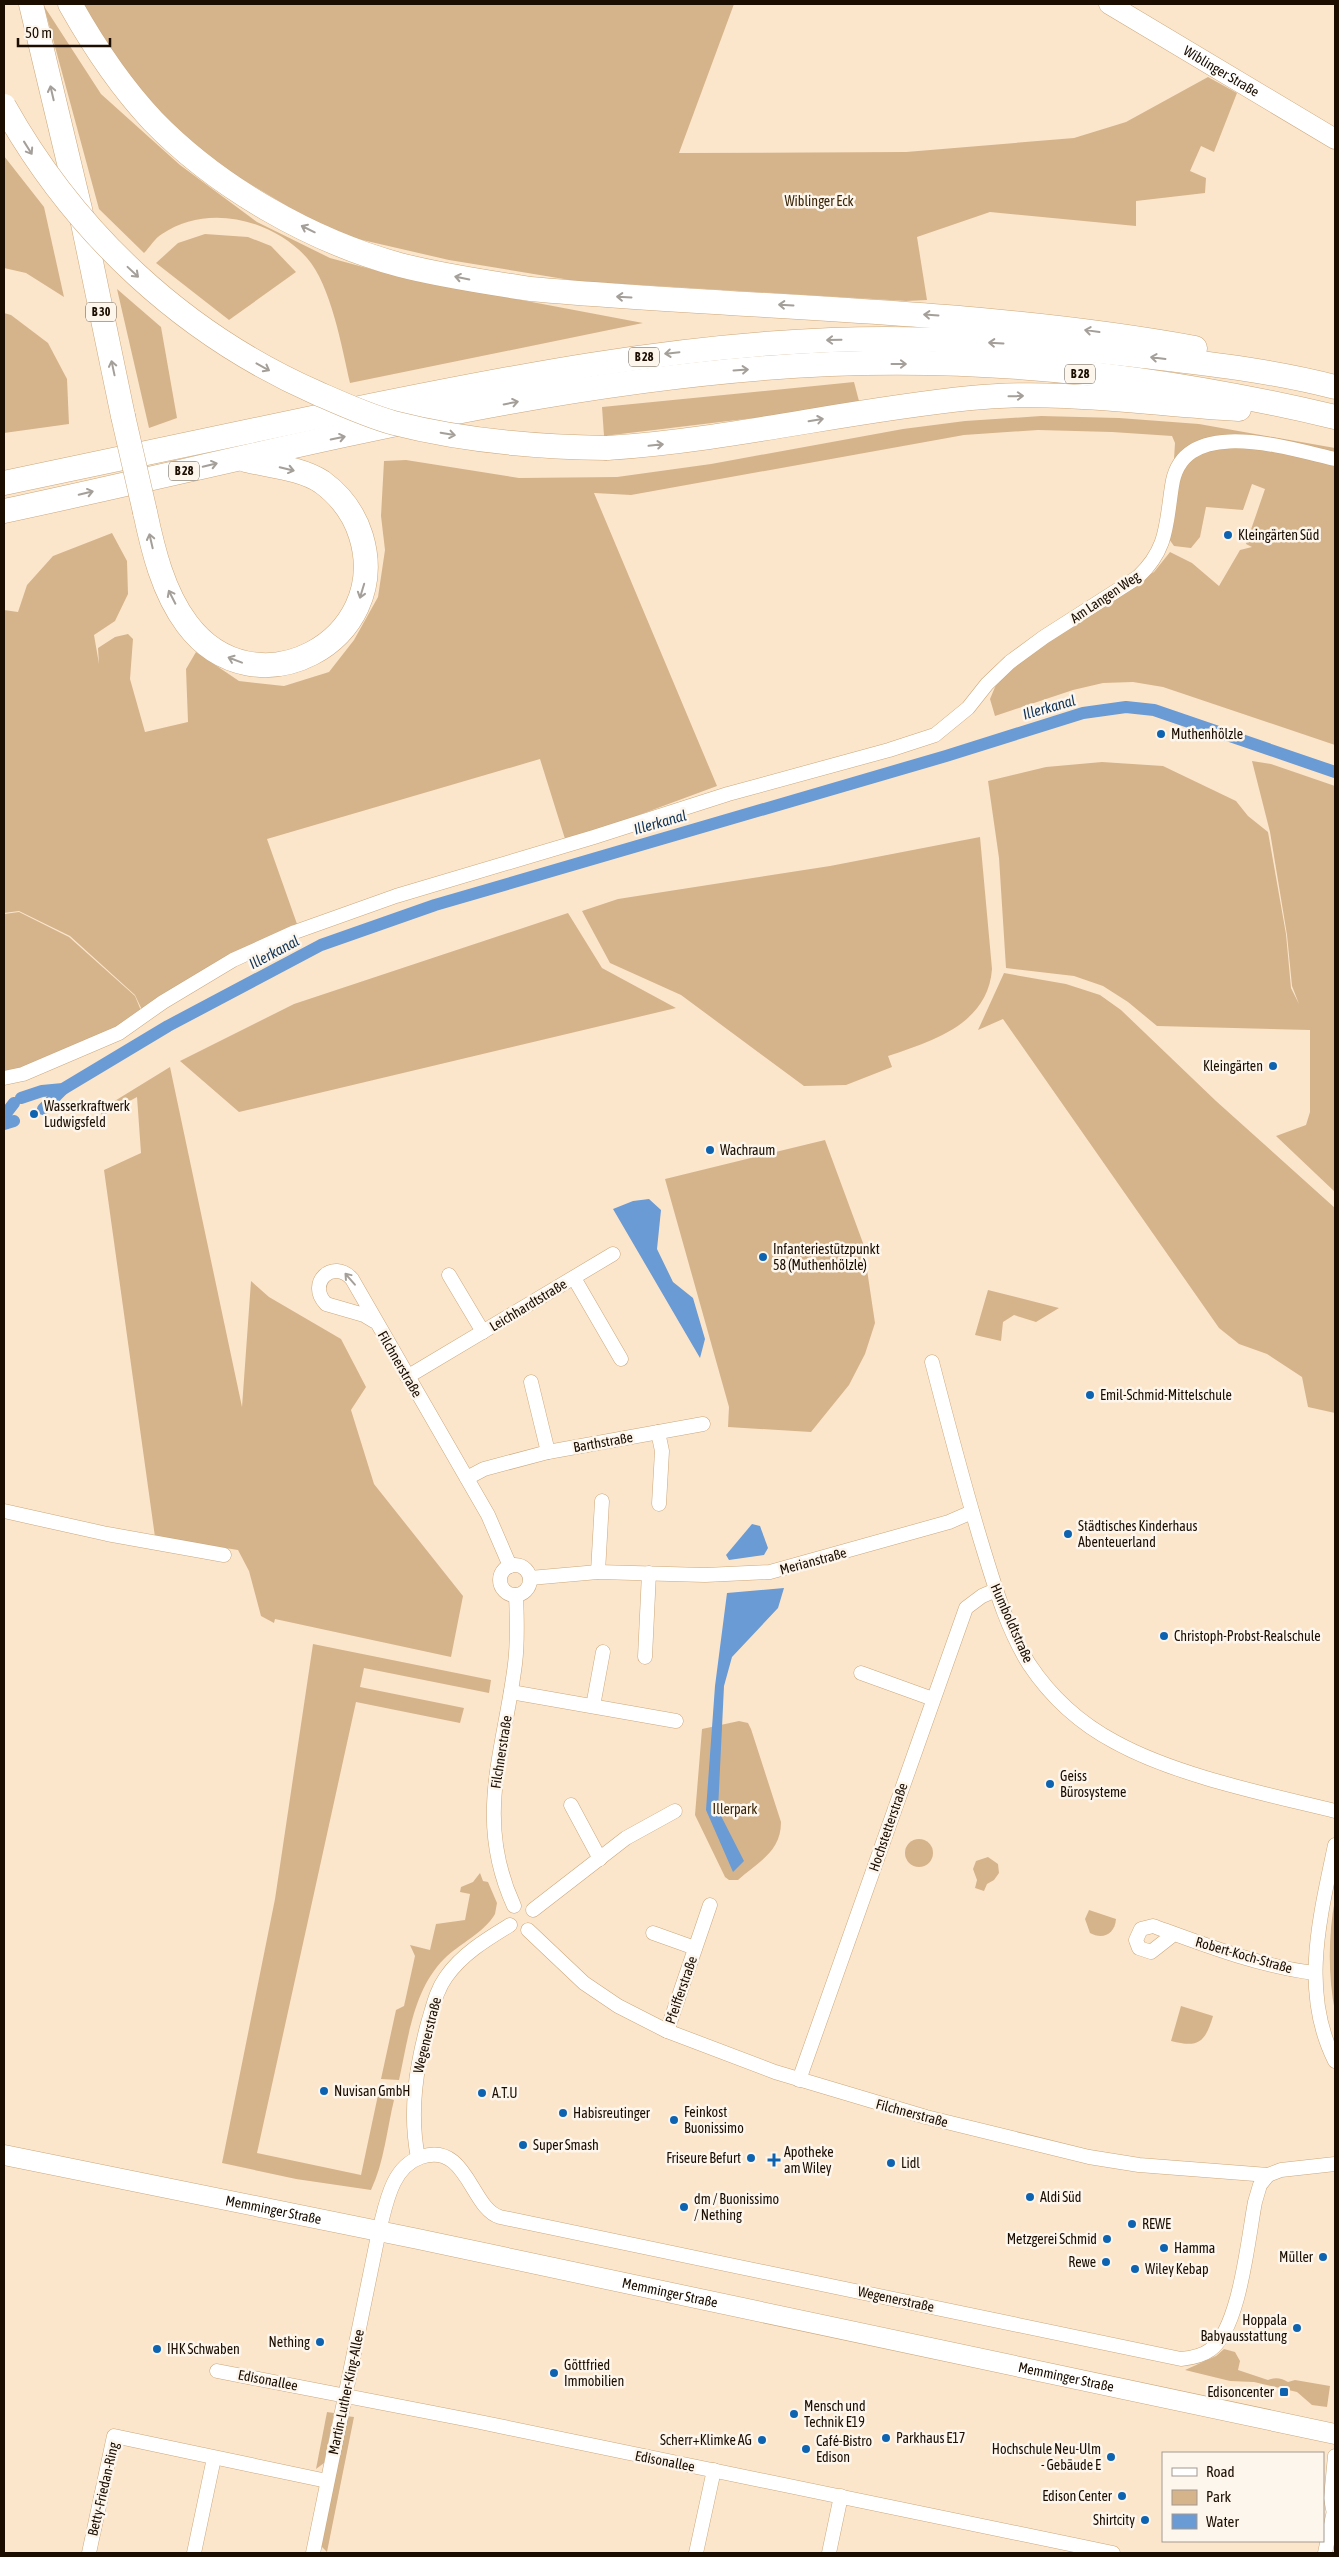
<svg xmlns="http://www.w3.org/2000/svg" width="1339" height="2557" font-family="'Asap Condensed',sans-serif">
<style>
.green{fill:#d5b48c}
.water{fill:#6a9bd4}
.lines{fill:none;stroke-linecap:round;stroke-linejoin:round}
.canal{stroke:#6a9bd4;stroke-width:12}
.minor-casing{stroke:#cba87c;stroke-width:15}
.secondary-casing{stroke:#cba87c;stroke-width:21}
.trunk-casing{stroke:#cba87c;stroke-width:25}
.minor{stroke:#fff;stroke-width:14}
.secondary{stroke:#fff;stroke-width:20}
.trunk{stroke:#fff;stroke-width:24}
.trunk-bridge-casing{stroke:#cba87c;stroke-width:25;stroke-linecap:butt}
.trunk-bridge{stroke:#fff;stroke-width:24}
.oneway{stroke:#a49f99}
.poi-dot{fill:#0e63b1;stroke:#fdf6ed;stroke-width:2}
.labels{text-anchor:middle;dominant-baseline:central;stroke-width:5;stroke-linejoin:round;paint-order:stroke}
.shield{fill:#fdf6ed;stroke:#5f5448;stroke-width:1}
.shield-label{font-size:12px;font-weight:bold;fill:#1b0e01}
.street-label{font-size:14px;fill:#1b0e01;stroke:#fdf6ed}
.park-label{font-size:14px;fill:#3b2609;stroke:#fdf6ed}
.poi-label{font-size:14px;fill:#1b0e01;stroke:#fdf6ed;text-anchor:start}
.water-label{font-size:15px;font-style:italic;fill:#12355a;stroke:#fdf6ed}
</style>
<rect width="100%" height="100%" fill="#fce6cb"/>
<g class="green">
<polygon points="78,4 734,4 679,153 906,152 1074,138 1126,122 1208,77 1237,93 1214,152 1201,146 1190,171 1206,178 1205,193 1136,201 1136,226 990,212 917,237 927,300 906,301 576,281 449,260 358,239 307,218 215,163 151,106"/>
<path d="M 44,6 L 101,94 L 180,165 L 257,222 L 330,258 L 400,277 L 643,323 L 350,383 C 342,348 331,285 307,258 C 272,219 207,203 162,234 C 155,238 150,247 144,253 L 99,209 Z"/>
<polygon points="4,156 44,207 64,297 26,273 4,268"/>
<polygon points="205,234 248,237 271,246 296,272 229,320 156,263 178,243"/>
<polygon points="117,289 161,327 177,418 149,428"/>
<polygon points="4,313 11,315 48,343 67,379 69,424 4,433"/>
<polygon points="854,382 860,405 604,436 602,407"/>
<polygon points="1041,416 1119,418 1199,424 1335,448 1335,745 1163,687 1133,682 1103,683 1073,690 995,716 990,699 998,680 1027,656 1154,572 1170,552 1192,563 1219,586 1240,550 1252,547 1246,544 1265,489 1252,484 1243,510 1206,507 1200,537 1191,548 1174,546 1169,539 1175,443 1172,436 1112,432 1038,430 964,435 631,495 594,493 717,786 566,842 540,759 267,839 297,924 234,955 143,1012 135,995 70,936 19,911 4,913 4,610 18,612 27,585 53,556 112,533 127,561 128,594 115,621 94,635 99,664 98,648 115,637 128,634 133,639 130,679 145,732 188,722 186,669 196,652 239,681 284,686 329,672 354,640 378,597 385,550 381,516 384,461 406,460 519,478 617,477 711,464 903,429 965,421"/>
<polygon points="1252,761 1271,764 1335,786 1335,1192 1276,1136 1306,1125 1310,1112 1310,1030 1157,1026 1128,1002 1103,986 1074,976 1006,968 999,858 988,781 1046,767 1102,762 1163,766 1236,801 1248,816 1268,832 1286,934 1291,988 1299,1004 1292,986 1287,935 1270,832"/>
<path d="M 980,837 L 992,969 C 988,1024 933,1041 888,1056 L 892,1067 L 846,1085 L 804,1086 L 681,995 L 610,963 L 582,911 L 618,899 L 830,866 Z"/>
<polygon points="19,912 69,937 135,996 142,1013 132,1023 4,1077 4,914"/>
<polygon points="568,913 602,968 676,1008 239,1112 180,1061 294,1004"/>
<polygon points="1004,973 1066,984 1100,995 1121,1010 1216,1101 1335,1208 1335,1413 1308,1407 1302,1377 1267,1354 1239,1344 1219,1328 1003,1019 978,1030"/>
<polygon points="170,1067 242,1407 251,1281 269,1297 341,1339 366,1387 351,1410 374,1484 463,1596 451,1657 275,1619 274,1623 261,1616 249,1571 238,1550 155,1537 104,1170 141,1153 137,1097 102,1116 100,1110"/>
<polygon points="825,1140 863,1243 875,1323 865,1354 849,1385 811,1432 728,1427 729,1407 665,1179"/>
<polygon points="988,1290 1059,1308 1036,1322 1014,1315 1003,1322 1001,1341 975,1335"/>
<path d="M 313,1644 L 491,1680 L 489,1693 L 364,1668 L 360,1687 L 464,1708 L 460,1723 L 356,1702 L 257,2153 L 361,2175 L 378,2095 L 394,2100 C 387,2129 384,2163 371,2190 L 296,2179 L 222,2163 L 275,1899 Z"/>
<path d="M 739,1721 L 748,1723 L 751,1729 L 781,1822 C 781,1852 758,1862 738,1880 L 729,1880 L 725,1877 L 695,1815 L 702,1729 Z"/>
<circle cx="919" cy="1853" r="14"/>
<polygon points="988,1857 998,1864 999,1873 994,1880 987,1884 984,1891 975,1888 977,1880 973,1869 976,1861"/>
<path d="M 480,1873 L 483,1881 L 488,1882 L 497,1903 L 495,1914 C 485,1932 459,1944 444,1959 C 413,1990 408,2040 399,2080 L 381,2079 L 396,2010 L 404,2006 L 415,1956 L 410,1945 L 430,1950 L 436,1924 L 465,1920 L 470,1894 L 460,1892 L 461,1887 L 473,1882 Z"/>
<path d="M 1335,1899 L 1335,2012 C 1328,1976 1328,1936 1335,1899 Z"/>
<path d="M 1089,1910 L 1116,1919 C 1115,1934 1103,1940 1090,1933 L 1085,1919 Z"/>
<path d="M 1181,2006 L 1213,2016 C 1205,2043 1198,2048 1171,2041 Z"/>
<path d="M 1224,2349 L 1235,2352 L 1240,2361 L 1238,2370 L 1268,2380 C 1275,2377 1282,2378 1288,2382 L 1295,2380 L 1330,2386 L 1327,2407 L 1312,2405 L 1297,2392 L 1254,2382 L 1230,2381 L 1185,2370 L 1216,2356 Z"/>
<polygon points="327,2412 334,2413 324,2463 316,2469"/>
<polygon points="346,2416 354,2417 327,2552 321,2546"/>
</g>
<g class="water">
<polygon points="649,1199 661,1210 657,1249 673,1282 693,1298 705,1339 700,1358 613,1209 633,1201"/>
<polygon points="752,1524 760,1526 768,1548 764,1555 729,1560 726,1555"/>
<polygon points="784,1588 778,1608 732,1657 724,1686 718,1810 744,1861 733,1872 706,1810 715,1686 727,1593"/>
</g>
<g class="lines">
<g class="canal">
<polyline points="21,1098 42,1091 63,1089 168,1026 321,945 435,905 946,756 1083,713 1126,707 1154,710 1335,772"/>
<polyline points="43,1109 63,1089"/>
<polyline points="4,1116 14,1103"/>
<polyline points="4,1124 14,1121"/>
</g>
<g class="minor-casing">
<g id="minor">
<path d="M 4,1078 L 23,1074 L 119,1033 L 163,1002 L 233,960 L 295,932 L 396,896 L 594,837 L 728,794 L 889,750 L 935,735 L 968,708 L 987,684 L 1010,662 L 1044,637 L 1138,577 C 1168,549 1166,524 1172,486 C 1182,413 1290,449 1335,459"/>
<polyline points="449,1275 483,1332"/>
<polyline points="574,1278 621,1359"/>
<path d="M 374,1321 L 364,1315 L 326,1304 C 306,1283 333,1258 352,1279 L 488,1515 L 510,1566"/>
<path d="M 932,1362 C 948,1424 964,1486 983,1548 C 995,1587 1007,1629 1029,1664 C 1051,1697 1081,1724 1115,1742 C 1177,1776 1266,1794 1335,1811"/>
<polyline points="407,1377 613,1254"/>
<polyline points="531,1382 548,1452"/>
<polyline points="658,1432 662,1451 659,1504"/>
<polyline points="467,1478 484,1469 548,1452 703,1424"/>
<polyline points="4,1511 107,1534 224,1555"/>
<circle cx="515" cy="1580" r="15"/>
<polyline points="598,1572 602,1501"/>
<polyline points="530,1578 598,1572 705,1575 770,1572 949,1522 972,1512"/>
<polyline points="645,1657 649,1573"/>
<polyline points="861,1673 933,1699"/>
<polyline points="511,1692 676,1721"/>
<polyline points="593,1706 603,1652"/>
<polyline points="571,1805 600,1859"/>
<path d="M 1335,1845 C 1320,1917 1300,1992 1335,2061"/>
<path d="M 514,1906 C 474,1819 504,1752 515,1664 C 518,1641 517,1618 516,1595"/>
<polyline points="533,1910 626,1838 675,1811"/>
<polyline points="528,1930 584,1983 618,2006 667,2031 775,2072 926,2117 1089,2157 1139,2165 1268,2175 1281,2170 1335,2164"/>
<polyline points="653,1933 695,1948"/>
<path d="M 1174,1934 L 1151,1952 L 1139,1948 L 1136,1940 L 1141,1929 L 1153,1926 C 1205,1945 1259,1966 1314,1973"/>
<polyline points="667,2031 710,1905"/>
<polyline points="799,2080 966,1608 982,1596 996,1590"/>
<path d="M 418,2158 C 409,2112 416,2068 428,2023 C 433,2007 436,1991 446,1977 C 462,1954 487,1939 510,1925"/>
<polyline points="217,2371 475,2421 1113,2553"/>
<polyline points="1333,2509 1331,2498 1335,2456"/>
<polyline points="89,2553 114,2436 327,2481"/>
<polyline points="194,2553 214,2458"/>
<path d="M 313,2553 L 379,2231 C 386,2205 391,2167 421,2157 C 467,2141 471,2209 500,2217 L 1181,2359 C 1191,2358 1202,2356 1210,2350 C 1240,2329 1248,2238 1255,2202 L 1260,2185 L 1268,2175"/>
<polyline points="696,2553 714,2470"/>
<polyline points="829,2553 841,2496"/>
<polyline points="1325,2553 1335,2506"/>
</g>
</g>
<g class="secondary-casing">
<g id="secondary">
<path id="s1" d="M 1109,4 L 1335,139"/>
<path id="s2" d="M 4,2155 L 418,2239 L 1335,2434"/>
</g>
</g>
<g class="trunk-casing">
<g id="trunk">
<polyline points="31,4 80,209 123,416"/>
<path d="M 70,4 C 93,45 120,86 153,121 C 217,187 311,241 400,265 C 442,276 486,282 530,289 C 752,309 975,308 1195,348"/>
<path d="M 607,448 C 729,440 849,410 971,398 C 1060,389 1149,404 1239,409"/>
<path d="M 4,483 C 121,459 238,434 355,409 C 512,377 670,346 831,340 C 932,336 1034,344 1135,355 C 1202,363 1270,370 1335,387"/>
<path d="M 4,511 C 277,453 550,376 831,364 C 999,357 1171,378 1335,417"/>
<path d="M 145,512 C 153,550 163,592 187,624 C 255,715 393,641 361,536 C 354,513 341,496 322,482 C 301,468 270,466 246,460"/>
</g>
</g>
<use href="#minor" class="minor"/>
<use href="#secondary" class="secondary"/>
<use href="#trunk" class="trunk"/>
<g class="trunk-bridge-casing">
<g id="trunk-bridge">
<path d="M 4,106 C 75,233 183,334 317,393 C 342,404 368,416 394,423 C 464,441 535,447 607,448"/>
<polyline points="123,416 145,512"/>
</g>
</g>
<use href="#trunk-bridge" class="trunk-bridge"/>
</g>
<defs><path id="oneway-shaft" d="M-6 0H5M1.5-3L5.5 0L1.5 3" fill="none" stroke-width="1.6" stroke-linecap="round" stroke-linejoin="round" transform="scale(1.25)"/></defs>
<g class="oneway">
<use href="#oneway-shaft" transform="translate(52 93) rotate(-103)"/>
<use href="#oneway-shaft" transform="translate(28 148) rotate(58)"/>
<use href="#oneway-shaft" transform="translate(308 229) rotate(-154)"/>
<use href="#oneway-shaft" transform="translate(133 272) rotate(43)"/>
<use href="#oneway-shaft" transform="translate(462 278) rotate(-168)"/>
<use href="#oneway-shaft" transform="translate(624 297) rotate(-177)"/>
<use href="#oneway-shaft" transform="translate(786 305) rotate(-177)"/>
<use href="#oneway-shaft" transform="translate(931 315) rotate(-176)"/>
<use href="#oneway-shaft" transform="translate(1092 331) rotate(-172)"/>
<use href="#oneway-shaft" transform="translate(834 340) rotate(179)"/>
<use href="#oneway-shaft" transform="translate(996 343) rotate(-177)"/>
<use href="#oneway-shaft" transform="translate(672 353) rotate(174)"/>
<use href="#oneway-shaft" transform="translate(1158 358) rotate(-173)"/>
<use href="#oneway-shaft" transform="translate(899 364)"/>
<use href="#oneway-shaft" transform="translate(263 367) rotate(29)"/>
<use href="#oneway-shaft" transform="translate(113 368) rotate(-102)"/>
<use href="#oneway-shaft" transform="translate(741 370) rotate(-4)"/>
<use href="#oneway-shaft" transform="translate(1016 396) rotate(-1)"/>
<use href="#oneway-shaft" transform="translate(511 403) rotate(-11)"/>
<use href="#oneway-shaft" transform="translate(816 420) rotate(-9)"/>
<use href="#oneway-shaft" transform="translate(448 434) rotate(10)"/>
<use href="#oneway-shaft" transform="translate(338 438) rotate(-12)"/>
<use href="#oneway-shaft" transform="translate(656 445) rotate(-6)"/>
<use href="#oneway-shaft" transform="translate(210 465) rotate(-13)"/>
<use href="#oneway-shaft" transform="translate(287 469) rotate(13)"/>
<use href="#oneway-shaft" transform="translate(86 493) rotate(-13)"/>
<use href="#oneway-shaft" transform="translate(151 541) rotate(-103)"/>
<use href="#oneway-shaft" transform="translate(362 591) rotate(107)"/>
<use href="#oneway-shaft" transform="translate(172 597) rotate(-117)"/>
<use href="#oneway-shaft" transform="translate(235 660) rotate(-159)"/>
<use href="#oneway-shaft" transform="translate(350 1279) rotate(-131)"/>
</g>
<g class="poi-dot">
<circle cx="1228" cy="535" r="5"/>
<circle cx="1161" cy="734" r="5"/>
<circle cx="1273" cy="1066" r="5"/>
<circle cx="34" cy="1114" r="5"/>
<circle cx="710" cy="1150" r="5"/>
<circle cx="763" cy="1257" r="5"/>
<circle cx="1090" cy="1395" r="5"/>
<circle cx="1068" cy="1534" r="5"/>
<circle cx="1164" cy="1636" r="5"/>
<circle cx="1050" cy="1784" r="5"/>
<circle cx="324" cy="2091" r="5"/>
<circle cx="482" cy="2093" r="5"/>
<circle cx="563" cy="2113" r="5"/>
<circle cx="674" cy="2120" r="5"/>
<circle cx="523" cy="2145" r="5"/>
<circle cx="751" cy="2158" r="5"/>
<path d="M771.5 2152.5h5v5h5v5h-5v5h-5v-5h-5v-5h5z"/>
<circle cx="891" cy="2163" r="5"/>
<circle cx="1030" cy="2197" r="5"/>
<circle cx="684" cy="2207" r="5"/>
<circle cx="1132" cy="2224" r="5"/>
<circle cx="1107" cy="2239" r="5"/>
<circle cx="1164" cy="2248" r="5"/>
<circle cx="1323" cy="2257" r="5"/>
<circle cx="1106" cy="2262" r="5"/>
<circle cx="1135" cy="2269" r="5"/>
<circle cx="1297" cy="2328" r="5"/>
<circle cx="320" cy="2342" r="5"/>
<circle cx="157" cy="2349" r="5"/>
<circle cx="554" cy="2373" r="5"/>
<rect x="1279" y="2387" width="10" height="10" rx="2.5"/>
<circle cx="794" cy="2414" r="5"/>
<circle cx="886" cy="2438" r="5"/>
<circle cx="762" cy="2440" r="5"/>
<circle cx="806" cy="2449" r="5"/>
<circle cx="1111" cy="2457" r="5"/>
<circle cx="1122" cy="2496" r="5"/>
<circle cx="1145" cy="2520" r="5"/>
</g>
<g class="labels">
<g class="shield">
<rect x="86" y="302.5" width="30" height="19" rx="4"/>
<rect x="629" y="347.5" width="30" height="19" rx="4"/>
<rect x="1065" y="364.5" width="30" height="19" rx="4"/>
<rect x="169" y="461.5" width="30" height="19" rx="4"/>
</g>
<g class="shield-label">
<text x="101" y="312">B 30</text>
<text x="644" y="357">B 28</text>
<text x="1080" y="374">B 28</text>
<text x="184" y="471">B 28</text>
</g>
<g class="street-label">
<text stroke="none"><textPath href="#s1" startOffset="131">Wiblinger Straße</textPath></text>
<text transform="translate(1105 597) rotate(-34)">Am Langen Weg</text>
<text transform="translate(528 1305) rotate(-31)">Leichhardtstraße</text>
<text transform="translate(400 1364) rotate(60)">Filchnerstraße</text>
<text transform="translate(603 1442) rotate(-10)">Barthstraße</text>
<text transform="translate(813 1561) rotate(-15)">Merianstraße</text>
<text transform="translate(1012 1623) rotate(66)">Humboldtstraße</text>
<text transform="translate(501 1752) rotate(-81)">Filchnerstraße</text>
<text transform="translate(888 1827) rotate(-71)">Hochstetterstraße</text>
<text transform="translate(1244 1955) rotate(16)">Robert-Koch-Straße</text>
<text transform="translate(681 1990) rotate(-71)">Pfeifferstraße</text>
<text transform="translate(427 2035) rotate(-76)">Wegenerstraße</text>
<text transform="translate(912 2113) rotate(15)">Filchnerstraße</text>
<text stroke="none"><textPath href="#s2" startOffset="275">Memminger Straße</textPath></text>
<text stroke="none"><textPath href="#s2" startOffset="680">Memminger Straße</textPath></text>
<text transform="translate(896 2299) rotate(12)">Wegenerstraße</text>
<text stroke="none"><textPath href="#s2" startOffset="1085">Memminger Straße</textPath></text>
<text transform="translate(268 2380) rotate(11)">Edisonallee</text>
<text transform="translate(346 2392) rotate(-78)">Martin-Luther-King-Allee</text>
<text transform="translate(665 2461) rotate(11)">Edisonallee</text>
<text transform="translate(103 2489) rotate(-77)">Betty-Friedan-Ring</text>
</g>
<g class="park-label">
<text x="819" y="201">Wiblinger Eck</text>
<text x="735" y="1809">Illerpark</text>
</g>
<g class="poi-label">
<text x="1238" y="535">Kleingärten Süd</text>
<text x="1171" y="734">Muthenhölzle</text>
<text x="1263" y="1066" text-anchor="end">Kleingärten</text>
<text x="44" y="1106">Wasserkraftwerk<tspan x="44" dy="16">Ludwigsfeld</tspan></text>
<text x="720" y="1150">Wachraum</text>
<text x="773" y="1249">Infanteriestützpunkt<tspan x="773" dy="16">58 (Muthenhölzle)</tspan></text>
<text x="1100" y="1395">Emil-Schmid-Mittelschule</text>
<text x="1078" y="1526">Städtisches Kinderhaus<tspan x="1078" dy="16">Abenteuerland</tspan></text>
<text x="1174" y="1636">Christoph-Probst-Realschule</text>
<text x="1060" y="1776">Geiss<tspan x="1060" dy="16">Bürosysteme</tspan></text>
<text x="334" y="2091">Nuvisan GmbH</text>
<text x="492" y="2093">A.T.U</text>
<text x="684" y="2112">Feinkost<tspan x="684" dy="16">Buonissimo</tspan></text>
<text x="573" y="2113">Habisreutinger</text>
<text x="533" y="2145">Super Smash</text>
<text x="784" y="2152">Apotheke<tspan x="784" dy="16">am Wiley</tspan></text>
<text x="741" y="2158" text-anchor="end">Friseure Befurt</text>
<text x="901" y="2163">Lidl</text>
<text x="1040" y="2197">Aldi Süd</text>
<text x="694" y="2199">dm / Buonissimo<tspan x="694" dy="16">/ Nething</tspan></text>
<text x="1142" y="2224">REWE</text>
<text x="1097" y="2239" text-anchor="end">Metzgerei Schmid</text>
<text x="1174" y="2248">Hamma</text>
<text x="1313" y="2257" text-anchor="end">Müller</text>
<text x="1096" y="2262" text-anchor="end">Rewe</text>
<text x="1145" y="2269">Wiley Kebap</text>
<text x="1287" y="2320" text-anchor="end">Hoppala<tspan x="1287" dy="16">Babyausstattung</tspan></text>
<text x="310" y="2342" text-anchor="end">Nething</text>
<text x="167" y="2349">IHK Schwaben</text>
<text x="564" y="2365">Göttfried<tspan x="564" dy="16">Immobilien</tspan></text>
<text x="1274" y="2392" text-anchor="end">Edisoncenter</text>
<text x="804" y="2406">Mensch und<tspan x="804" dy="16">Technik E19</tspan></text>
<text x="896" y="2438">Parkhaus E17</text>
<text x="752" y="2440" text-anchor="end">Scherr+Klimke AG</text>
<text x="816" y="2441">Café-Bistro<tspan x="816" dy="16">Edison</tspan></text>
<text x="1101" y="2449" text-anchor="end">Hochschule Neu-Ulm<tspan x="1101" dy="16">- Gebäude E</tspan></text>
<text x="1112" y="2496" text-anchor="end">Edison Center</text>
<text x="1135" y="2520" text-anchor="end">Shirtcity</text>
</g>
<g class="water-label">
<text transform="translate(1049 707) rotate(-16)">Illerkanal</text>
<text transform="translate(660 822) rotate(-16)">Illerkanal</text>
<text transform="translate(274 952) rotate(-28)">Illerkanal</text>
</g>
</g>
<rect width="1339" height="2557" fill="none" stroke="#1b0e01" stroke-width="10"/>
<rect x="1162" y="2452" width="162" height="90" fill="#fdf6ed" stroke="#a3998f"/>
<rect x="1172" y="2468" width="25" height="8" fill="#ffffff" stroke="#a3998f"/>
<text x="1206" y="2477" font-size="15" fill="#1b0e01">Road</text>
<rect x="1172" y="2490" width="25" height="15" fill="#d5b48c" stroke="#a3998f"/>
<text x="1206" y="2502" font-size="15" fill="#1b0e01">Park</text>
<rect x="1172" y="2514" width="25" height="15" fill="#6a9bd4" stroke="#a3998f"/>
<text x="1206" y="2527" font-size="15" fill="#1b0e01">Water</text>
<path d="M18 38v8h92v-8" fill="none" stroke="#1b0e01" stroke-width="2.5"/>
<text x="25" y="38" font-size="15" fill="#1b0e01" stroke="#fdf6ed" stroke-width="4" paint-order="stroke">50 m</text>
</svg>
